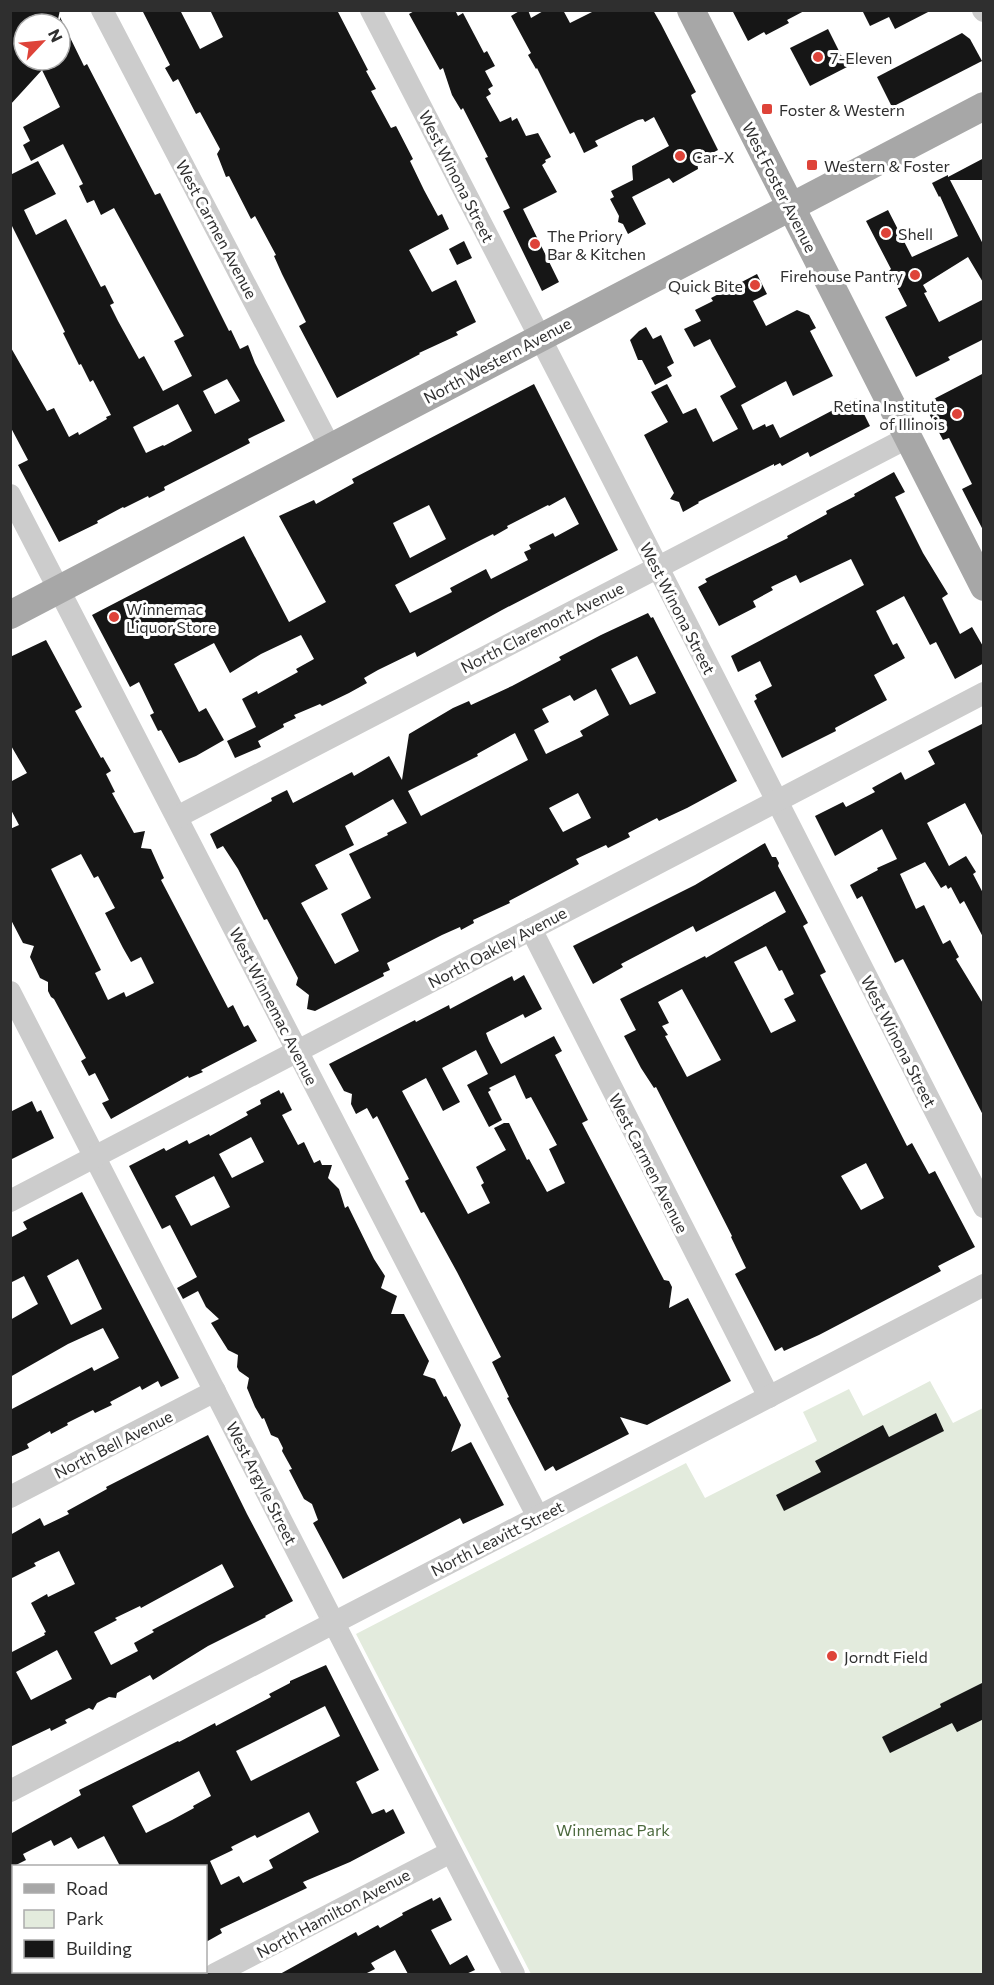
<svg xmlns="http://www.w3.org/2000/svg" width="994" height="1985" font-family="Commissioner,sans-serif">
<style>
.green{fill:#e3ebdd}
.building{fill:#161616;fill-rule:evenodd}
.lines{fill:none;stroke-linecap:round;stroke-linejoin:round}
.minor{stroke:#ccc;stroke-width:22}
.major{stroke:#a7a7a7;stroke-width:28}
.poi-dot{fill:#de4339;stroke:#fff;stroke-width:2}
.labels{text-anchor:middle;dominant-baseline:central;stroke-width:6;stroke-linejoin:round;paint-order:stroke}
.poi-label{font-size:16px;fill:#2f2f2f;stroke:#fff;text-anchor:start}
.street-label{font-size:16px;fill:#2f2f2f;stroke:#fff}
.park-label{font-size:16px;fill:#4c693e;stroke:#fff}
</style>
<rect width="100%" height="100%" fill="#fff"/>
<polygon class="green" points="930,1381 953,1423 983,1408 983,1974 531,1974 356,1634 686,1463 705,1498 817,1441 803,1412 849,1389 863,1416"/>
<g class="building">
<path d="M 10,10 L 60,10 L 57,24 L 24,24 L 24,60 L 60,60 L 60,17 L 84,66 L 87,64 L 155,195 L 160,193 L 229,331 L 231,330 L 240,349 L 248,345 L 255,363 L 285,421 L 248,439 L 250,443 L 164,487 L 165,490 L 149,498 L 148,496 L 124,508 L 123,507 L 97,521 L 98,523 L 59,542 L 18,465 L 28,460 L 10,426 L 10,346 L 47,411 L 54,408 L 69,437 L 78,432 L 79,435 L 107,419 L 106,417 L 111,415 L 93,380 L 90,382 L 81,364 L 79,365 L 63,333 L 65,332 L 10,222 L 10,175 L 38,161 L 56,194 L 24,210 L 36,235 L 66,219 L 101,287 L 105,285 L 114,303 L 110,305 L 118,321 L 139,359 L 144,356 L 163,391 L 192,376 L 174,341 L 184,336 L 114,208 L 101,215 L 94,200 L 87,203 L 79,186 L 83,184 L 63,144 L 31,161 L 23,145 L 30,141 L 23,127 L 60,107 L 42,70 L 10,105 ZM 227,379 L 240,401 L 215,414 L 203,391 ZM 178,404 L 192,431 L 164,446 L 163,445 L 146,453 L 133,427 Z"/>
<polygon points="142,10 180,10 200,49 223,37 210,10 337,10 368,70 366,71 376,89 371,91 391,128 396,126 413,159 410,161 424,190 438,216 442,214 449,229 409,250 432,292 456,280 476,322 456,332 458,335 419,353 420,354 337,398 299,326 306,322 282,274 274,256 276,255 255,216 251,219 229,176 226,177 217,154 220,149 200,112 196,114 178,79 173,82 165,68 170,65"/>
<polygon points="416,10 455,10 458,16 463,13 484,53 487,51 495,66 485,71 493,86 488,89 491,94 486,97 500,122 511,117 512,121 517,118 526,136 538,133 551,157 545,160 546,162 542,165 557,192 523,209 559,282 542,291 503,211 510,208 485,158 488,157 463,108 461,110 452,95 443,68 440,70 409,14"/>
<polygon points="521,10 528,10 531,18 545,10 563,10 570,23 596,10 653,10 661,24 696,92 691,95 692,98 718,150 697,161 698,169 673,183 669,178 632,197 646,224 628,234 623,224 618,222 619,216 610,199 614,197 611,191 633,180 632,166 669,146 654,117 645,122 643,119 638,120 595,141 598,146 584,153 574,132 570,134 537,68 536,69 528,55 531,53 511,16"/>
<polygon points="732,10 806,10 787,20 789,23 766,35 764,32 748,41"/>
<polygon points="862,10 932,10 895,29 889,17 870,26"/>
<polygon points="828,29 847,67 810,86 790,48"/>
<polygon points="962,33 970,39 982,61 892,107 877,77"/>
<polygon points="984,158 984,180 950,180 984,246 984,284 968,257 923,285 927,292 924,293 939,322 984,299 984,339 948,357 950,360 916,377 885,317 907,306 889,271 891,269 866,221 888,210 912,257 958,236 940,196 939,197 932,183 948,175 948,177"/>
<polygon points="464,241 472,258 457,265 449,249"/>
<polygon points="757,274 767,294 753,301 766,326 797,310 809,315 816,328 810,331 833,376 793,396 786,381 741,405 753,430 765,424 766,427 773,424 780,438 856,398 870,426 810,457 808,452 782,466 780,463 774,466 774,464 698,502 699,503 683,512 679,502 670,499 674,493 644,435 668,422 651,392 667,384 683,414 696,408 713,442 738,429 720,396 736,387 713,345 710,339 694,347 684,329 701,321 695,310 713,301 711,298"/>
<polygon points="646,327 653,339 661,335 674,363 667,367 672,376 655,385 642,360 638,360 630,340 639,331"/>
<polygon points="984,373 984,532 962,489 972,484 949,438 943,440 924,404"/>
<path d="M 534,384 L 618,550 L 502,610 L 417,657 L 415,652 L 378,670 L 364,678 L 367,683 L 349,693 L 322,706 L 320,704 L 294,715 L 296,718 L 283,724 L 284,727 L 258,741 L 261,747 L 235,758 L 227,741 L 256,727 L 242,699 L 257,691 L 258,694 L 298,672 L 296,669 L 314,659 L 301,635 L 261,654 L 230,673 L 214,643 L 174,664 L 199,712 L 206,708 L 224,740 L 196,756 L 179,763 L 161,730 L 158,731 L 150,715 L 154,713 L 139,682 L 130,687 L 92,615 L 244,536 L 289,622 L 326,602 L 279,516 L 314,500 L 316,504 L 354,483 L 352,479 ZM 565,497 L 579,524 L 555,537 L 553,533 L 529,545 L 531,549 L 524,552 L 528,560 L 491,579 L 486,569 L 450,588 L 452,592 L 410,613 L 395,585 L 477,542 L 493,534 L 494,536 L 508,528 L 507,526 L 548,505 L 549,506 ZM 429,505 L 446,539 L 410,558 L 393,523 Z"/>
<polygon points="894,472 905,492 895,497 923,553 948,594 942,598 960,634 972,627 984,648 984,663 955,679 936,642 930,645 904,596 876,611 893,645 897,643 905,658 874,675 887,700 835,728 836,731 782,758 754,701 757,699 755,695 772,686 760,661 738,672 731,656 864,585 851,559 800,583 796,575 771,587 773,590 753,601 756,607 719,626 698,587 707,582 705,579 788,538 787,536 827,514 826,511 855,496 854,494"/>
<path d="M 648,613 L 651,618 L 653,617 L 737,781 L 687,808 L 659,821 L 657,818 L 628,833 L 630,837 L 608,848 L 606,845 L 576,859 L 579,864 L 509,901 L 510,903 L 473,920 L 474,923 L 461,930 L 460,927 L 442,935 L 387,963 L 390,970 L 383,973 L 384,976 L 315,1011 L 307,1009 L 309,995 L 296,985 L 298,978 L 267,919 L 264,920 L 238,869 L 223,846 L 217,849 L 210,834 L 272,801 L 271,798 L 287,790 L 293,803 L 352,772 L 354,776 L 389,756 L 402,780 L 409,734 L 453,708 L 469,701 L 471,705 L 512,686 L 561,660 L 559,657 L 601,635 ZM 637,656 L 656,693 L 630,705 L 611,669 ZM 596,689 L 609,715 L 580,731 L 583,736 L 546,754 L 534,730 L 549,722 L 542,709 L 570,695 L 574,701 ZM 515,733 L 528,760 L 421,816 L 408,791 L 478,756 L 477,754 ZM 578,793 L 591,818 L 563,832 L 549,808 ZM 393,799 L 407,823 L 387,833 L 388,835 L 349,854 L 371,898 L 341,914 L 359,951 L 335,964 L 301,903 L 328,889 L 315,865 L 354,845 L 345,826 Z"/>
<path d="M 46,640 L 82,707 L 75,711 L 101,758 L 103,757 L 111,771 L 106,774 L 115,792 L 112,793 L 134,833 L 145,831 L 141,848 L 151,849 L 164,878 L 161,880 L 228,1008 L 233,1005 L 244,1027 L 248,1025 L 257,1041 L 201,1070 L 203,1072 L 189,1078 L 188,1076 L 111,1119 L 102,1103 L 109,1100 L 95,1073 L 89,1076 L 81,1061 L 86,1058 L 54,999 L 51,997 L 48,991 L 48,982 L 40,978 L 30,957 L 34,946 L 23,943 L 10,918 L 10,829 L 19,825 L 10,808 L 10,782 L 27,773 L 10,744 L 10,657 ZM 81,854 L 94,878 L 98,876 L 115,908 L 105,913 L 123,948 L 131,962 L 141,957 L 154,983 L 126,997 L 124,992 L 108,1000 L 95,973 L 101,970 L 51,869 Z"/>
<polygon points="984,723 984,839 965,803 927,823 949,866 966,856 976,872 973,874 984,895 984,939 964,901 960,904 951,887 948,889 946,885 941,888 925,862 900,874 916,909 924,905 943,944 950,940 959,957 956,959 984,1005 984,1117 903,959 895,963 862,896 857,899 850,885 878,870 877,868 897,859 882,829 835,856 815,816 843,802 846,807 875,792 872,788 901,772 905,780 935,764 928,751"/>
<path d="M 765,843 L 772,857 L 776,857 L 779,863 L 778,866 L 808,923 L 803,926 L 826,972 L 820,975 L 884,1101 L 907,1146 L 912,1143 L 929,1174 L 935,1171 L 975,1247 L 938,1266 L 941,1271 L 819,1335 L 784,1351 L 782,1347 L 775,1351 L 735,1274 L 746,1268 L 731,1237 L 732,1236 L 656,1087 L 654,1088 L 641,1068 L 624,1036 L 636,1030 L 620,999 L 705,956 L 706,958 L 786,912 L 775,891 L 696,932 L 693,926 L 621,964 L 623,967 L 593,984 L 573,946 L 695,885 ZM 766,946 L 779,971 L 782,970 L 794,994 L 784,999 L 796,1021 L 771,1033 L 734,962 ZM 682,989 L 721,1060 L 687,1077 L 665,1036 L 668,1035 L 662,1026 L 669,1023 L 658,1002 ZM 866,1163 L 884,1198 L 861,1210 L 841,1176 Z"/>
<path d="M 524,975 L 542,1009 L 525,1018 L 523,1014 L 486,1033 L 489,1041 L 501,1064 L 554,1036 L 562,1051 L 555,1055 L 588,1120 L 582,1123 L 664,1280 L 669,1281 L 672,1287 L 669,1308 L 688,1298 L 731,1381 L 647,1425 L 620,1417 L 629,1434 L 556,1471 L 553,1466 L 545,1471 L 507,1398 L 509,1397 L 492,1362 L 501,1357 L 457,1272 L 424,1212 L 421,1213 L 405,1181 L 409,1179 L 377,1116 L 373,1119 L 367,1108 L 356,1114 L 351,1104 L 352,1094 L 344,1091 L 329,1064 L 415,1020 L 416,1022 L 449,1005 L 450,1009 L 512,976 L 514,981 ZM 476,1050 L 488,1074 L 467,1085 L 489,1127 L 502,1120 L 488,1092 L 491,1090 L 489,1088 L 515,1075 L 526,1099 L 531,1097 L 557,1145 L 549,1149 L 565,1183 L 547,1192 L 529,1159 L 527,1160 L 509,1123 L 504,1123 L 494,1128 L 506,1150 L 476,1167 L 484,1183 L 481,1185 L 490,1203 L 468,1214 L 402,1091 L 426,1078 L 443,1111 L 460,1102 L 442,1068 Z"/>
<path d="M 279,1090 L 281,1094 L 283,1092 L 292,1110 L 282,1115 L 298,1145 L 304,1142 L 314,1163 L 320,1160 L 322,1165 L 332,1165 L 328,1178 L 339,1189 L 345,1208 L 348,1206 L 374,1259 L 385,1276 L 381,1288 L 397,1296 L 391,1314 L 404,1314 L 429,1361 L 423,1375 L 435,1379 L 444,1397 L 446,1396 L 461,1425 L 451,1452 L 471,1442 L 504,1505 L 463,1524 L 460,1518 L 343,1579 L 313,1523 L 318,1520 L 312,1504 L 304,1499 L 289,1470 L 292,1469 L 282,1451 L 283,1448 L 278,1438 L 271,1435 L 264,1418 L 262,1419 L 255,1407 L 247,1388 L 249,1378 L 239,1371 L 237,1367 L 238,1355 L 228,1350 L 211,1323 L 219,1319 L 206,1307 L 198,1291 L 183,1299 L 177,1288 L 197,1277 L 170,1225 L 162,1229 L 129,1166 L 164,1148 L 166,1151 L 187,1140 L 189,1144 L 209,1134 L 210,1136 L 248,1115 L 246,1112 L 261,1104 L 260,1100 ZM 251,1137 L 264,1162 L 232,1178 L 219,1154 ZM 214,1176 L 230,1207 L 191,1226 L 175,1196 Z"/>
<polygon points="32,1101 37,1112 41,1110 54,1138 10,1160 10,1112"/>
<path d="M 82,1192 L 179,1378 L 161,1387 L 158,1381 L 142,1390 L 140,1386 L 110,1402 L 112,1405 L 95,1413 L 93,1410 L 67,1423 L 68,1425 L 51,1434 L 50,1431 L 27,1444 L 29,1448 L 10,1457 L 10,1410 L 92,1367 L 94,1371 L 119,1358 L 103,1328 L 68,1344 L 10,1377 L 10,1320 L 38,1304 L 24,1276 L 10,1283 L 10,1238 L 27,1229 L 23,1222 ZM 78,1259 L 102,1309 L 71,1325 L 47,1276 Z"/>
<polygon points="936,1413 944,1431 784,1511 776,1495 821,1472 815,1461 883,1425 889,1437"/>
<path d="M 208,1435 L 247,1514 L 293,1601 L 265,1616 L 266,1617 L 208,1646 L 153,1680 L 150,1675 L 117,1693 L 116,1698 L 109,1697 L 97,1703 L 93,1710 L 89,1708 L 65,1720 L 67,1723 L 51,1731 L 50,1728 L 10,1747 L 10,1653 L 45,1635 L 44,1633 L 46,1632 L 31,1603 L 47,1594 L 48,1597 L 75,1584 L 59,1551 L 34,1563 L 36,1566 L 10,1579 L 10,1535 L 40,1518 L 44,1526 L 69,1514 L 67,1511 L 107,1489 L 106,1487 ZM 222,1564 L 234,1587 L 152,1630 L 154,1632 L 134,1643 L 138,1651 L 111,1665 L 94,1632 L 117,1620 L 115,1618 L 140,1606 L 141,1608 ZM 57,1650 L 72,1679 L 31,1700 L 16,1672 Z"/>
<path d="M 326,1665 L 379,1770 L 356,1782 L 372,1814 L 384,1809 L 386,1813 L 393,1809 L 405,1833 L 350,1862 L 303,1882 L 307,1888 L 220,1929 L 222,1933 L 206,1942 L 206,1866 L 120,1866 L 104,1836 L 78,1849 L 71,1837 L 54,1846 L 51,1840 L 23,1854 L 26,1860 L 10,1868 L 10,1829 L 12,1833 L 19,1829 L 81,1795 L 79,1790 L 178,1741 L 179,1742 L 215,1723 L 216,1726 L 271,1697 L 269,1694 L 290,1683 L 290,1681 ZM 325,1706 L 340,1736 L 251,1781 L 236,1751 ZM 199,1771 L 211,1796 L 193,1806 L 194,1808 L 172,1820 L 146,1833 L 132,1806 ZM 309,1812 L 319,1832 L 269,1860 L 273,1868 L 243,1883 L 239,1876 L 221,1885 L 210,1861 L 233,1850 L 231,1847 L 255,1835 L 257,1838 Z"/>
<polygon points="984,1682 984,1719 957,1732 952,1723 890,1753 882,1737 941,1707 940,1704"/>
<polygon points="440,1897 452,1920 431,1930 450,1965 467,1955 475,1970 466,1974 408,1974 395,1950 371,1963 375,1969 365,1974 280,1974 356,1932 358,1936 378,1925 380,1928 403,1915 402,1913 432,1898 433,1901"/>
</g>
<g class="lines">
<g class="minor">
<polyline points="102,10 330,447"/>
<polyline points="371,10 597,448 984,1207"/>
<polyline points="983,10 984,11"/>
<polyline points="10,495 538,1517"/>
<polyline points="177,817 907,438"/>
<polyline points="531,929 769,1397"/>
<polyline points="10,992 514,1974"/>
<polyline points="10,1201 984,693"/>
<polyline points="10,1497 215,1391"/>
<polyline points="10,1791 984,1285"/>
<polyline points="215,1974 451,1852"/>
</g>
<g class="major">
<polyline points="691,10 984,587"/>
<polyline points="10,615 984,106"/>
</g>
</g>
<g class="poi-dot">
<circle cx="818" cy="57" r="6"/>
<rect x="761" y="103" width="12" height="12" rx="3"/>
<circle cx="680" cy="156" r="6"/>
<rect x="806" y="159" width="12" height="12" rx="3"/>
<circle cx="886" cy="233" r="6"/>
<circle cx="535" cy="244" r="6"/>
<circle cx="915" cy="275" r="6"/>
<circle cx="755" cy="285" r="6"/>
<circle cx="957" cy="414" r="6"/>
<circle cx="114" cy="617" r="6"/>
<circle cx="832" cy="1656" r="6"/>
</g>
<g class="labels">
<g class="poi-label">
<text x="830" y="57">7-Eleven</text>
<text x="779" y="109">Foster &amp; Western</text>
<text x="692" y="156">Car-X</text>
<text x="824" y="165">Western &amp; Foster</text>
<text x="898" y="233">Shell</text>
<text x="547" y="235">The Priory<tspan x="547" dy="18">Bar &amp; Kitchen</tspan></text>
<text x="903" y="275" text-anchor="end">Firehouse Pantry</text>
<text x="743" y="285" text-anchor="end">Quick Bite</text>
<text x="945" y="405" text-anchor="end">Retina Institute<tspan x="945" dy="18">of Illinois</tspan></text>
<text x="126" y="608">Winnemac<tspan x="126" dy="18">Liquor Store</tspan></text>
<text x="844" y="1656">Jorndt Field</text>
</g>
<g class="street-label">
<text transform="translate(457 176) rotate(63)">West Winona Street</text>
<text transform="translate(780 187) rotate(63)">West Foster Avenue</text>
<text transform="translate(217 229) rotate(62)">West Carmen Avenue</text>
<text transform="translate(497 360) rotate(-28)">North Western Avenue</text>
<text transform="translate(678 608) rotate(63)">West Winona Street</text>
<text transform="translate(542 627) rotate(-27)">North Claremont Avenue</text>
<text transform="translate(497 947) rotate(-28)">North Oakley Avenue</text>
<text transform="translate(274 1006) rotate(63)">West Winnemac Avenue</text>
<text transform="translate(899 1041) rotate(63)">West Winona Street</text>
<text transform="translate(649 1163) rotate(63)">West Carmen Avenue</text>
<text transform="translate(113 1444) rotate(-27)">North Bell Avenue</text>
<text transform="translate(262 1483) rotate(63)">West Argyle Street</text>
<text transform="translate(497 1538) rotate(-27)">North Leavitt Street</text>
<text transform="translate(333 1913) rotate(-28)">North Hamilton Avenue</text>
</g>
<g class="park-label">
<text x="613" y="1829">Winnemac Park</text>
</g>
</g>
<rect width="994" height="1985" fill="none" stroke="#2f2f2f" stroke-width="24"/>
<rect x="12" y="1865" width="195" height="108" fill="#ffffff" stroke="#acacac" stroke-width="1.5"/>
<rect x="24" y="1884" width="30" height="9" fill="#a7a7a7" stroke="#acacac" stroke-width="1.5"/>
<text x="66" y="1895" font-size="18" fill="#2f2f2f">Road</text>
<rect x="24" y="1910" width="30" height="18" fill="#e3ebdd" stroke="#acacac" stroke-width="1.5"/>
<text x="66" y="1925" font-size="18" fill="#2f2f2f">Park</text>
<rect x="24" y="1940" width="30" height="18" fill="#161616" stroke="#acacac" stroke-width="1.5"/>
<text x="66" y="1955" font-size="18" fill="#2f2f2f">Building</text>
<g transform="translate(42 42) rotate(64)"><circle r="28" fill="#ffffff" stroke="#acacac" stroke-width="1.5"/>
<path d="M0-4.5L10 22L0 15L-10 22Z" fill="#de4339"/>
<text y="-9" font-size="16" font-weight="bold" text-anchor="middle" fill="#2f2f2f">N</text>
</g>
</svg>
